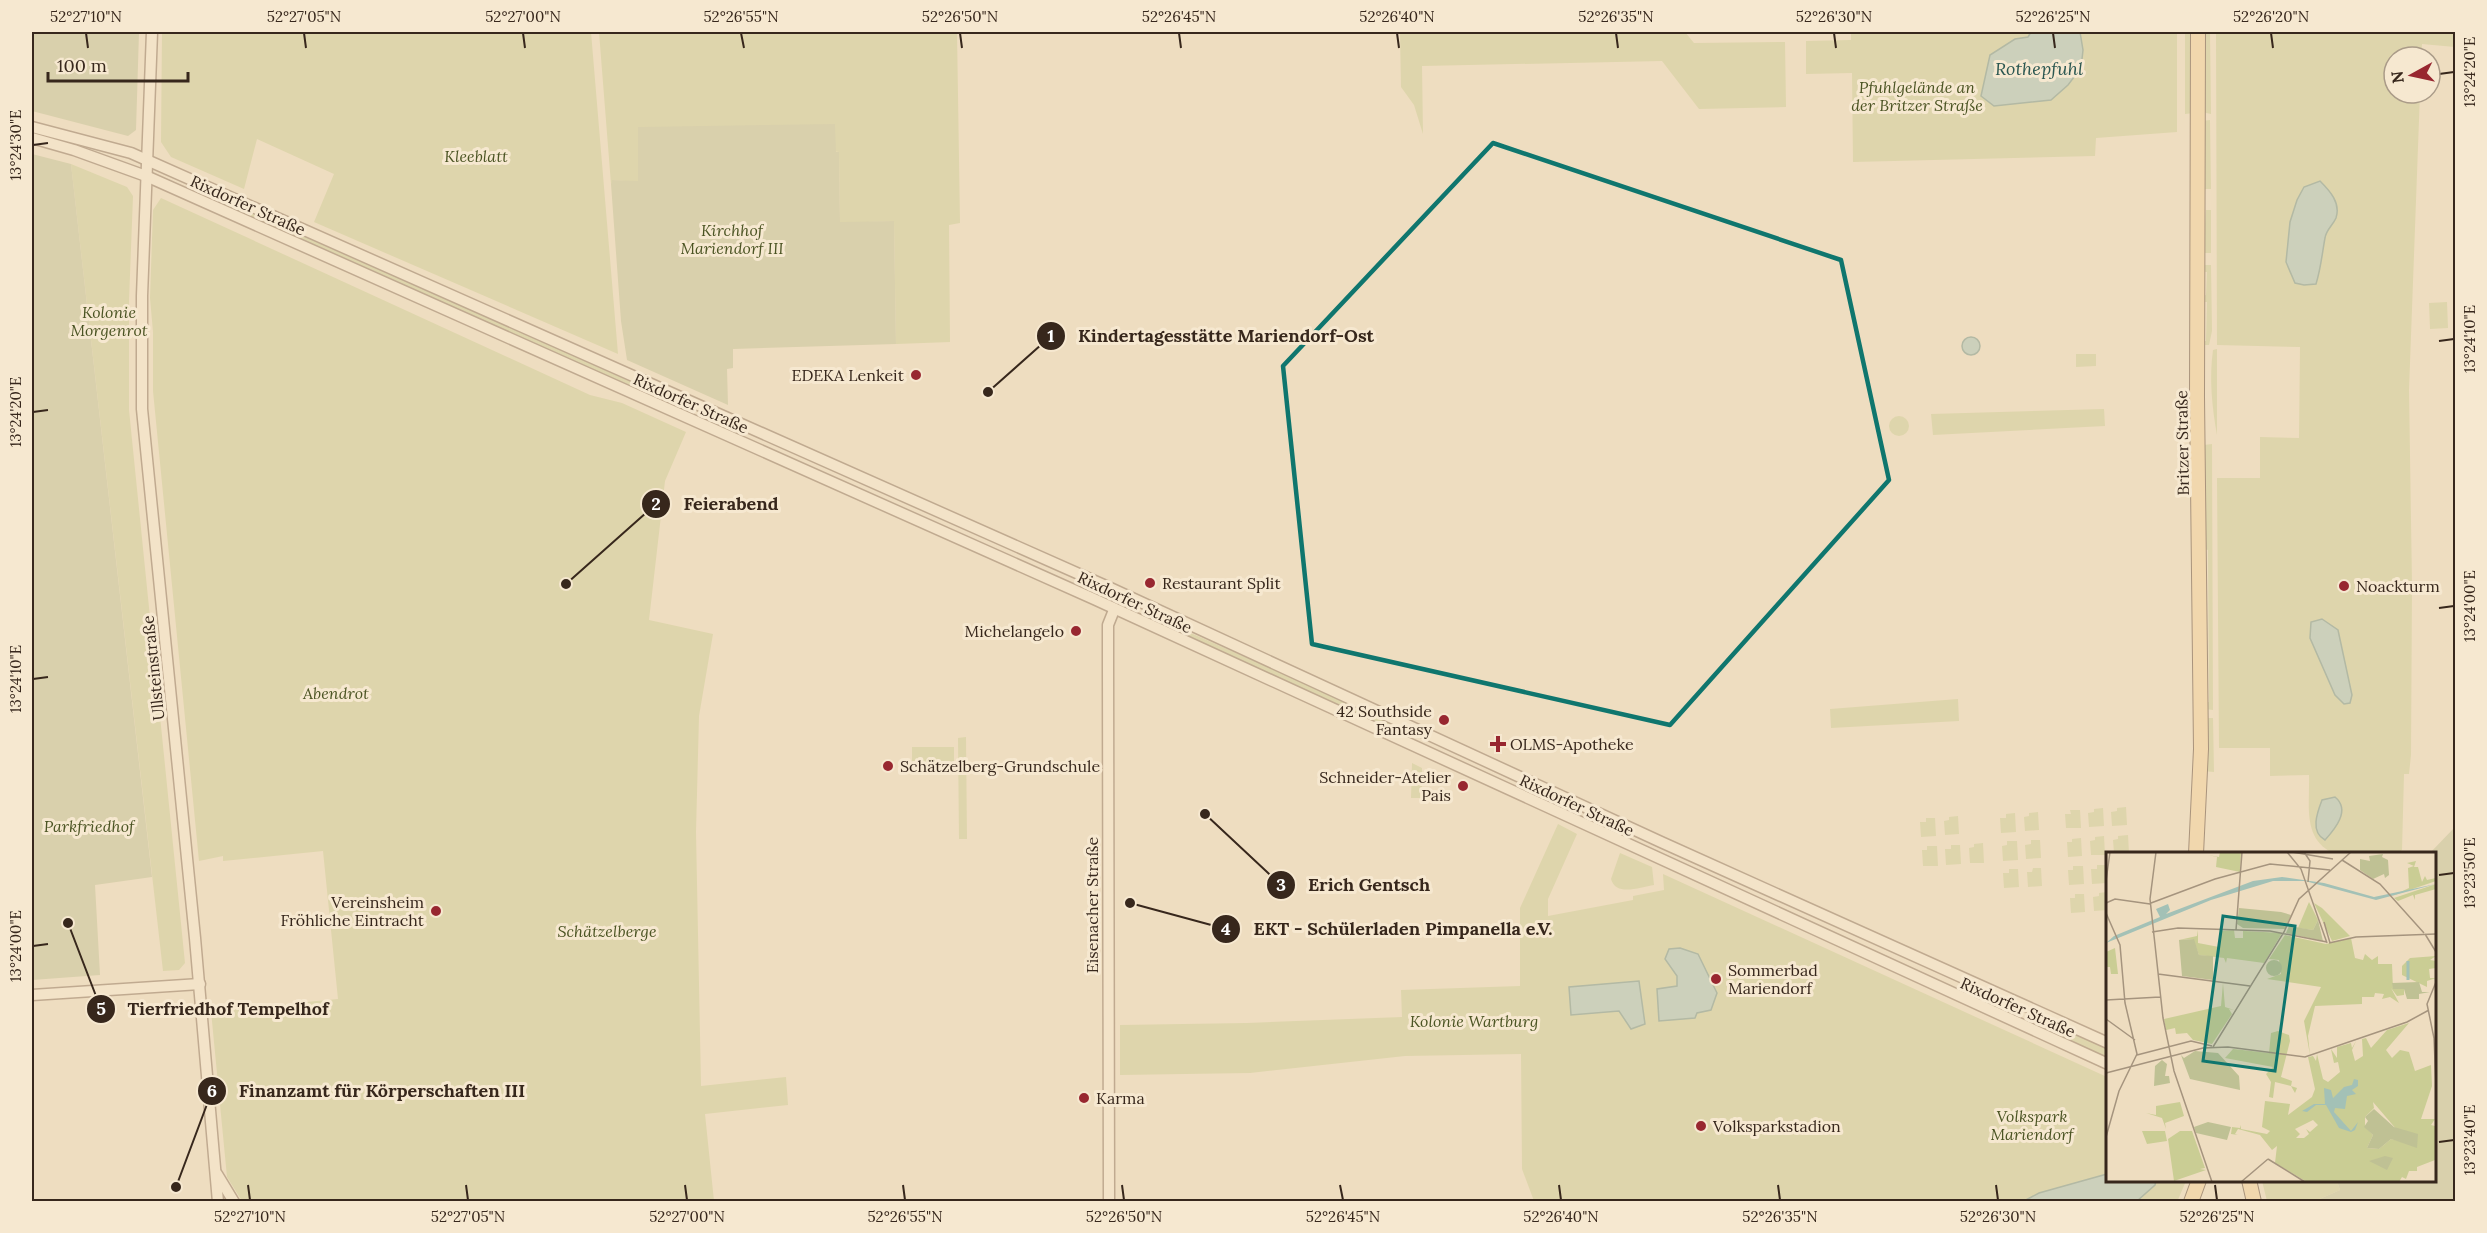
<svg xmlns="http://www.w3.org/2000/svg" width="2487" height="1233" font-family="Lora,serif">
	<rect width="100%" height="100%" fill="#eeddc0"/>
	<!-- green -->
	<g fill="#cacd94">
		<polygon points="162,32 591,32 618,354 314,222 334,174 257,139 244,189 171,157 161,142"/>
		<polygon points="599,32 957,32 960,223 949,225 950,342 896,344 894,221 840,223 839,152 638,127 638,182 613,180 611,184"/>
		<polygon points="1400,32 1685,32 1694,43 1785,42 1786,107 1699,109 1662,61 1422,66 1423,134 1414,105 1401,87"/>
		<polygon points="1851,32 2177,32 2177,132 2096,138 2095,156 1853,162 1852,73 1806,74 1806,41 1851,40"/>
		<polygon points="2185,32 2193,32 2194,113 2185,114"/>
		<polygon points="2202,32 2210,32 2211,114 2202,112"/>
		<path d="M2216 32H2455V47L2422 44 2421 57H2394V93H2420L2409 390 2412 585 2411 755 2409 774H2404L2402 850 2398 853H2333C2302 838 2310 805 2309 775L2270 776V748H2219L2217 478H2260V437L2299 438 2300 347 2217 345Z"/>
		<polygon points="2210,120 2211,189 2205,189 2202,167 2202,121"/>
		<polygon points="71,164 127,187 133,196 129,301 129,410 185,963 179,970 163,971"/>
		<polygon points="165,178 203,195 227,201 672,400 670,405 165,181"/>
		<polygon points="161,198 590,395 622,403 686,432 665,481 649,620 713,634 699,716 696,832 701,1086 786,1077 788,1105 705,1114 714,1201 242,1201 227,1177 211,1011 338,999 323,851 223,861 223,856 199,861 153,391 153,332 150,298 153,210"/>
		<polygon points="2206,210 2211,210 2211,253 2203,253"/>
		<polygon points="2203,265 2211,265 2212,331 2209,345 2203,345 2203,341 2206,341 2207,302 2203,302 2203,296 2206,295 2207,272 2203,272"/>
		<polygon points="2447,302 2448,328 2430,329 2429,303"/>
		<path d="M2217 349V435C2212 408 2209 378 2213 350Z"/>
		<polygon points="2076,354 2096,354 2096,366 2076,367"/>
		<polygon points="2104,409 2105,426 1933,435 1931,414"/>
		<circle cx="1899" cy="426" r="10"/>
		<polygon points="2212,444 2213,710 2205,709 2205,702 2209,702 2208,550 2205,549 2204,445"/>
		<polygon points="1157,618 1396,724 1395,735 1155,623"/>
		<polygon points="1958,699 1959,721 1831,728 1830,709"/>
		<polygon points="2204,718 2213,718 2214,772 2203,771"/>
		<polygon points="966,737 967,839 959,839 958,738"/>
		<polygon points="912,747 954,747 954,772 912,773"/>
		<polygon points="1412,763 1422,768 1422,798 1411,798"/>
		<polygon points="2126,807 2127,825 2112,826 2111,812 2117,811 2117,808"/>
		<polygon points="2103,808 2104,826 2089,827 2088,813 2094,812 2094,809"/>
		<polygon points="2070,810 2080,810 2081,828 2066,828 2065,814 2071,814"/>
		<polygon points="2038,812 2039,830 2025,831 2024,817 2029,816 2029,813"/>
		<polygon points="2015,813 2016,832 2001,833 2000,818 2006,818 2006,814"/>
		<polygon points="1958,816 1959,834 1945,835 1944,821 1949,820 1949,817"/>
		<polygon points="1926,818 1935,818 1936,836 1921,837 1920,822 1926,822"/>
		<polygon points="1558,824 1577,834 1548,899 1548,916 1633,900 1633,896 1664,890 1663,874 2107,1077 2108,1180 2186,1181 2177,1202 1534,1201 1522,1169 1521,1054 1405,1056 1250,1073 1120,1075 1120,1025 1247,1023 1402,1017 1401,990 1520,986 1520,908"/>
		<polygon points="2128,835 2129,853 2114,853 2113,840 2118,839 2118,836"/>
		<polygon points="2104,836 2105,855 2091,855 2090,841 2095,840 2095,837"/>
		<polygon points="2081,838 2082,856 2068,857 2067,842 2072,842 2072,839"/>
		<polygon points="2031,840 2040,840 2041,858 2026,859 2025,845 2031,844"/>
		<polygon points="2007,841 2017,841 2018,860 2003,861 2002,846 2007,845"/>
		<polygon points="1983,843 1984,863 1970,863 1969,848 1974,847 1974,844"/>
		<polygon points="1951,845 1960,845 1961,864 1946,865 1945,849 1951,849"/>
		<polygon points="1927,846 1937,846 1938,866 1923,866 1922,850 1927,850"/>
		<path d="M1620 853 1652 867 1654 885C1640 887 1616 897 1611 879Z"/>
		<polygon points="2097,865 2106,865 2107,883 2092,884 2091,869 2097,869"/>
		<polygon points="2073,866 2083,866 2084,884 2069,885 2068,870 2073,870"/>
		<polygon points="2033,868 2041,868 2042,886 2028,887 2027,872 2032,872"/>
		<polygon points="2009,869 2018,869 2019,887 2004,888 2003,873 2009,873"/>
		<polygon points="2107,892 2107,910 2094,911 2093,897 2099,896 2099,893"/>
		<polygon points="2075,894 2084,894 2085,912 2071,913 2070,898 2075,898"/>
		<polygon points="2063,1029 2107,1049 2107,1061 2058,1038"/>
		<polygon points="2262,1181 2337,1181 2340,1190 2315,1201 2267,1201"/>
	</g>
	<!-- cemetery -->
	<g fill="#bfc194">
		<polygon points="32,32 139,32 136,130 128,136 32,111"/>
		<polygon points="835,124 836,152 839,152 840,222 894,221 896,344 733,349 733,368 727,369 728,405 627,360 621,321 611,184 612,180 638,181 638,127"/>
		<polygon points="32,154 71,164 152,877 95,885 100,975 32,980"/>
		<polygon points="2455,827 2455,1201 2315,1201 2340,1190 2337,1181 2434,1180 2434,854 2430,853"/>
	</g>
	<!-- water -->
	<g fill="#a3c1b6" stroke="#6a8e83" stroke-width="1.5">
		<polygon points="2031,32 2080,32 2083,50 2081,68 2068,85 2051,100 1994,106 1981,96 1990,55 2015,39 2028,37"/>
		<path d="M2320 181C2330 191 2341 203 2336 218 2333 225 2326 230 2325 238 2322 254 2321 268 2316 284L2304 285 2295 283 2286 262 2290 222 2297 200 2304 187Z"/>
		<circle cx="1971" cy="346" r="9"/>
		<polygon points="2322,619 2338,630 2352,695 2350,703 2344,704 2335,695 2310,638 2311,622"/>
		<path d="M2335 797C2351 810 2335 829 2325 840 2310 832 2317 813 2322 800Z"/>
		<polygon points="1680,948 1698,954 1717,993 1711,1010 1697,1013 1695,1018 1659,1021 1657,989 1677,986 1677,976 1665,959 1669,949"/>
		<polygon points="1639,981 1645,1024 1631,1029 1619,1011 1571,1015 1569,987"/>
		<polygon points="2107,1174 2108,1180 2156,1181 2155,1185 2137,1201 2024,1201 2039,1193"/>
	</g>
	<g fill="none" stroke-linecap="round" stroke-linejoin="round">
		<!-- stream -->
		<polyline stroke="#6a8e83" stroke-width="3" points="2131,32 2156,32"/>
		<defs>
			<g id="minor">
				<polyline points="152,32 142,296 142,409 195,938 218,1202"/>
				<polyline points="32,127 131,153 1106,586 1661,842 2108,1043"/>
				<polyline points="32,138 74,150 146,176 1094,599 2108,1064"/>
				<polyline points="32,995 200,984"/>
				<polyline points="217,1174 234,1202"/>
				<polyline points="1109,1202 1108,666 1108,625 1114,610"/>
			</g>
			<g id="major">
				<polyline points="2196,854 2201,749 2197,397 2198,32"/>
				<polyline points="2249,1180 2254,1202"/>
				<polyline points="2191,1202 2199,1180"/>
			</g>
		</defs>
		<!-- minor casing -->
		<use href="#minor" stroke="#886e58" stroke-width="13"/>
		<!-- major casing -->
		<use href="#major" stroke="#553c2c" stroke-width="16"/>
		<!-- minor -->
		<use href="#minor" stroke="#f9ebd3" stroke-width="10"/>
		<!-- major -->
		<use href="#major" stroke="#f3d097" stroke-width="14"/>
	</g>
	<!-- marked area -->
	<path d="M0 0H2487V1233H0ZM1493 143 1841 260 1889 480 1670 725 1312 644 1283 366Z" fill="#eeddc0" fill-opacity=".55" fill-rule="evenodd"/>
	<path fill="none" stroke="#0f766e" stroke-width="4.5" stroke-linejoin="round" d="M1493 143 1841 260 1889 480 1670 725 1312 644 1283 366Z"/>
	<!-- ticks -->
	<path fill="none" stroke="#37271c" stroke-width="2" d="M86 33 88 48M304 33 306 48M523 33 525 48M741 33 744 48M960 33 962 48M1179 33 1181 48M1397 33 1399 48M1616 33 1618 48M1834 33 1836 48M2053 33 2055 48M2271 33 2273 48M2439 74 2454 72M33 145 48 143M2439 341 2454 339M33 412 48 410M2439 608 2454 606M33 679 48 677M2439 875 2454 873M33 946 48 944M2439 1142 2454 1140M248 1185 250 1200M466 1185 468 1200M685 1185 687 1200M903 1185 905 1200M1122 1185 1124 1200M1340 1185 1343 1200M1559 1185 1561 1200M1778 1185 1780 1200M1996 1185 1998 1200M2215 1185 2217 1200"/>
	<!-- markers -->
	<g fill="#982730" stroke="#f6e8d0" stroke-width="2">
		<circle cx="916" cy="375" r="6"/>
		<circle cx="1150" cy="583" r="6"/>
		<circle cx="2344" cy="586" r="6"/>
		<circle cx="1076" cy="631" r="6"/>
		<circle cx="1444" cy="720" r="6"/>
		<path d="M1495 735h6v6h6v6h-6v6h-6v-6h-6v-6h6z"/>
		<circle cx="888" cy="766" r="6"/>
		<circle cx="1463" cy="786" r="6"/>
		<circle cx="436" cy="911" r="6"/>
		<circle cx="1716" cy="979" r="6"/>
		<circle cx="1084" cy="1098" r="6"/>
		<circle cx="1701" cy="1126" r="6"/>
	</g>
	<g text-anchor="middle" dominant-baseline="central" stroke-width="6" stroke-linejoin="round" paint-order="stroke">
		<!-- park labels -->
		<g font-size="16" font-style="italic" fill="#4b5423" stroke="#f6e8d0">
			<text x="1917" y="87">Pfuhlgelände an<tspan x="1917" dy="18">der Britzer Straße</tspan></text>
			<text x="476" y="156">Kleeblatt</text>
			<text x="732" y="230">Kirchhof<tspan x="732" dy="18">Mariendorf III</tspan></text>
			<text x="109" y="312">Kolonie<tspan x="109" dy="18">Morgenrot</tspan></text>
			<text x="336" y="693">Abendrot</text>
			<text x="89" y="826">Parkfriedhof</text>
			<text x="607" y="931">Schätzelberge</text>
			<text x="1474" y="1021">Kolonie Wartburg</text>
			<text x="2032" y="1116">Volkspark<tspan x="2032" dy="18">Mariendorf</tspan></text>
		</g>
		<!-- street labels -->
		<g font-size="16" fill="#37271c" stroke="#f6e8d0">
			<text transform="translate(248 205) rotate(24)">Rixdorfer Straße</text>
			<text transform="translate(691 403) rotate(24)">Rixdorfer Straße</text>
			<text transform="translate(2182 443) rotate(-91)">Britzer Straße</text>
			<text transform="translate(1135 602) rotate(25)">Rixdorfer Straße</text>
			<text transform="translate(153 668) rotate(-96)">Ullsteinstraße</text>
			<text transform="translate(1577 805) rotate(25)">Rixdorfer Straße</text>
			<text transform="translate(1092 905) rotate(-90)">Eisenacher Straße</text>
			<text transform="translate(2018 1007) rotate(24)">Rixdorfer Straße</text>
		</g>
		<!-- poi labels -->
		<g font-size="16" fill="#37271c" stroke="#f6e8d0" text-anchor="start">
			<text x="904" y="375" text-anchor="end">EDEKA Lenkeit</text>
			<text x="1162" y="583">Restaurant Split</text>
			<text x="2356" y="586">Noackturm</text>
			<text x="1064" y="631" text-anchor="end">Michelangelo</text>
			<text x="1432" y="711" text-anchor="end">42 Southside<tspan x="1432" dy="18">Fantasy</tspan></text>
			<text x="1510" y="744">OLMS-Apotheke</text>
			<text x="900" y="766">Schätzelberg-Grundschule</text>
			<text x="1451" y="777" text-anchor="end">Schneider-Atelier<tspan x="1451" dy="18">Pais</tspan></text>
			<text x="424" y="902" text-anchor="end">Vereinsheim<tspan x="424" dy="18">Fröhliche Eintracht</tspan></text>
			<text x="1728" y="970">Sommerbad<tspan x="1728" dy="18">Mariendorf</tspan></text>
			<text x="1096" y="1098">Karma</text>
			<text x="1713" y="1126">Volksparkstadion</text>
		</g>
		<!-- water labels -->
		<g font-size="18" font-style="italic" fill="#2b5751" stroke="#f6e8d0">
			<text x="2039" y="68">Rothepfuhl</text>
		</g>
	</g>
	<!-- overview -->
	<g transform="translate(2106 852)">
		<rect width="330" height="330" fill="#eeddc0"/>
		<path d="M114 0H135L134 20 110 15 111 5 102 3 113 5ZM310 9 308 15H312L316 30 319 24 321 28 330 26V29L286 44 303 36 302 16 308 14 301 11ZM330 32V37L309 43V48L307 43 292 49 288 46ZM203 50 212 68 207 78 192 76ZM208 51 216 56 244 84 226 89ZM92 78V91L113 95 114 79 128 78 129 86H137V79L176 81 158 111 121 106 120 111 118 106 93 103 87 87 73 88 91 84ZM179 83 220 92 245 86 249 106 257 108 259 102 266 108 272 104V112H286L287 137H298V143L291 144 285 136 293 151 284 145 276 147 278 142 269 141 268 145H256V152L209 154 202 184 204 203 198 169 215 135 161 127 175 122 173 108 163 107ZM9 96 12 122H5L4 115H0V100ZM330 104 324 108 330 109V116L323 117 324 126H330L321 129V135L296 123V114L304 106ZM117 131 119 155 128 158 123 157 126 162 106 192 87 188 81 181 70 182 69 176 60 178 58 167 115 154ZM303 171 280 198 286 206 294 198 303 200 309 219 325 213 326 234 315 267H329L325 273 329 274V308L311 315V319H303L300 327 296 325 293 330H201L169 311 171 294 166 298 154 283 132 277 129 282 132 283 125 282 126 275 134 276 135 273V277L161 282 164 279 156 275 159 249 184 252 182 263 206 245 209 237 202 205 207 204 210 209 211 202 217 227 222 230 234 220 232 210 228 211 225 197 231 206V195L245 191 246 196 250 189 246 198 249 209 257 204 256 187 260 186 265 196 281 178ZM267 250 291 278 304 282 297 290 285 287 273 297 261 296 267 283 259 275V265L268 256ZM207 268 212 273 204 280 200 277 203 282 198 286H190L194 282 189 277ZM172 179 183 183 184 189 175 225 186 229 185 234 191 236 189 241 185 234 169 230 167 246 163 245 165 230 160 222 167 215 119 206 127 197 163 201 165 181ZM74 250 78 264 59 271 60 277 56 266 40 261 50 263V254ZM36 279H59L61 289 41 292ZM74 279H86L99 316 94 317 100 318 68 329 62 287Z" fill="#cacd94" fill-rule="evenodd"/>
		<path d="M277 2 276 5 282 8 283 23 279 26 278 22 267 27 254 18V7L264 9 263 4ZM133 56 175 60 185 63 179 77 137 76 131 72ZM212 68 217 89 180 81 183 74 207 78ZM88 87 93 103 107 104V128L76 124 73 88ZM160 116a8 8 0 1 1 16 0a8 8 0 1 1-16 0ZM313 130 316 140H324L313 142V147H301L298 137H287L286 131ZM89 199 112 201 133 224 134 238 84 227 75 203 78 206ZM56 208 61 212 59 224H63L64 231 48 234 49 214ZM268 257 288 275 312 282 311 296 285 287 273 297 261 296 267 283 258 275 262 269 259 265ZM102 270 125 275 121 288 90 281 88 275ZM279 304 287 306 281 318 263 309Z" fill="#bfc194"/>
		<path d="M176 25 218 31 268 45 330 32 270 48 199 29H167L105 48 0 91 8 84 54 65 50 57 62 52 64 58 60 62 147 29ZM248 227 252 228V234L246 238 250 242 241 244 239 257 229 256 228 260 245 279 252 270 249 278 245 280 233 276 220 253H210L201 260 196 259 208 252H219L218 236 225 238 227 246 238 235 246 233Z" fill="#a3c1b6"/>
		<path fill="none" stroke="#a3c1b6" stroke-width="3" d="M302 128V109"/>
		<path fill="none" stroke="#a5947e" stroke-width="1.5" d="M50 0 44 47 57 166 68 219 106 330M181 0 195 17 221 91M186 0 227 7M198 0 204 9 202 30M236 8 274 32 318 81M0 29 4 0M0 51 9 47 44 52M45 51 109 27 164 12 224 18M0 61 14 93 19 151 31 202 13 239 0 285M218 70 224 91M130 78 136 0M46 80 72 76 164 79 221 90M319 82 330 100M223 91 250 85 330 82M52 122 144 134M330 130 321 152 328 186 330 233M0 148 54 145M0 167 29 188M107 195 178 80 193 47 245 0M31 203 85 189 106 194M0 221 97 196 122 195 199 205 301 170 323 158M330 274V313M162 307 199 330M135 330 162 307"/>
		<path fill="#0f766e" fill-opacity="0.15" stroke="#0f766e" stroke-width="3" d="M117 64 189 74 169 219 97 209Z"/>
		<rect width="330" height="330" fill="none" stroke="#37271c" stroke-width="3"/>
	</g>
	<!-- callouts -->
	<path fill="none" stroke="#37271c" stroke-width="2" d="M988 392L1051 336M566 584L656 504M1205 814L1281 885M1130 903L1226 929M68 923L101 1009M176 1187L212 1091"/>
	<g fill="#37271c" stroke="#f6e8d0" stroke-width="2">
		<circle cx="988" cy="392" r="6"/>
		<circle cx="566" cy="584" r="6"/>
		<circle cx="1205" cy="814" r="6"/>
		<circle cx="1130" cy="903" r="6"/>
		<circle cx="68" cy="923" r="6"/>
		<circle cx="176" cy="1187" r="6"/>
		<circle cx="1051" cy="336" r="15"/>
		<circle cx="656" cy="504" r="15"/>
		<circle cx="1281" cy="885" r="15"/>
		<circle cx="1226" cy="929" r="15"/>
		<circle cx="101" cy="1009" r="15"/>
		<circle cx="212" cy="1091" r="15"/>
	</g>
	<g font-size="18" text-anchor="middle" font-weight="bold" fill="#fff">
		<text x="1051" y="342">1</text>
		<text x="656" y="510">2</text>
		<text x="1281" y="891">3</text>
		<text x="1226" y="935">4</text>
		<text x="101" y="1015">5</text>
		<text x="212" y="1097">6</text>
	</g>
	<g font-size="18" text-anchor="middle" font-weight="bold" fill="#37271c" stroke="#f6e8d0" stroke-width="6" stroke-linejoin="round" paint-order="stroke">
		<text x="1226" y="342">Kindertagesstätte Mariendorf-Ost</text>
		<text x="731" y="510">Feierabend</text>
		<text x="1369" y="891">Erich Gentsch</text>
		<text x="1403" y="935">EKT - Schülerladen Pimpanella e.V.</text>
		<text x="228" y="1015">Tierfriedhof Tempelhof</text>
		<text x="382" y="1097">Finanzamt für Körperschaften III</text>
	</g>
	<!-- border -->
	<rect width="2487" height="1233" fill="none" stroke="#f6e8d0" stroke-width="66"/>
	<!-- north arrow -->
	<g transform="translate(2412 75) rotate(262)"><circle r="28" fill="#f6e8d0" stroke="#aa9b88" stroke-width="1.5"/>
	<path d="M0-4.5L10 22L0 15L-10 22Z" fill="#982730"/>
	<text y="-9" font-size="16" font-weight="bold" text-anchor="middle" fill="#37271c">N</text>
	</g>
	<!-- scale -->
	<path d="M48 72v9h140v-9" fill="none" stroke="#37271c" stroke-width="3"/>
	<text x="57" y="72" font-size="18" fill="#37271c" stroke="#f6e8d0" stroke-width="4.5" paint-order="stroke">100 m</text>
	<rect x="33" y="33" width="2421" height="1167" fill="none" stroke="#37271c" stroke-width="2"/>
	<g font-size="15" text-anchor="middle" fill="#37271c">
		<text x="86" y="22">52°27'10"N</text>
		<text x="304" y="22">52°27'05"N</text>
		<text x="523" y="22">52°27'00"N</text>
		<text x="741" y="22">52°26'55"N</text>
		<text x="960" y="22">52°26'50"N</text>
		<text x="1179" y="22">52°26'45"N</text>
		<text x="1397" y="22">52°26'40"N</text>
		<text x="1616" y="22">52°26'35"N</text>
		<text x="1834" y="22">52°26'30"N</text>
		<text x="2053" y="22">52°26'25"N</text>
		<text x="2271" y="22">52°26'20"N</text>
		<text transform="translate(2470 72) rotate(-90)" y="5">13°24'20"E</text>
		<text transform="translate(16 145) rotate(-90)" y="5">13°24'30"E</text>
		<text transform="translate(2470 339) rotate(-90)" y="5">13°24'10"E</text>
		<text transform="translate(16 412) rotate(-90)" y="5">13°24'20"E</text>
		<text transform="translate(2470 606) rotate(-90)" y="5">13°24'00"E</text>
		<text transform="translate(16 679) rotate(-90)" y="5">13°24'10"E</text>
		<text transform="translate(2470 873) rotate(-90)" y="5">13°23'50"E</text>
		<text transform="translate(16 946) rotate(-90)" y="5">13°24'00"E</text>
		<text transform="translate(2470 1140) rotate(-90)" y="5">13°23'40"E</text>
		<text x="250" y="1222">52°27'10"N</text>
		<text x="468" y="1222">52°27'05"N</text>
		<text x="687" y="1222">52°27'00"N</text>
		<text x="905" y="1222">52°26'55"N</text>
		<text x="1124" y="1222">52°26'50"N</text>
		<text x="1343" y="1222">52°26'45"N</text>
		<text x="1561" y="1222">52°26'40"N</text>
		<text x="1780" y="1222">52°26'35"N</text>
		<text x="1998" y="1222">52°26'30"N</text>
		<text x="2217" y="1222">52°26'25"N</text>
	</g>
</svg>
